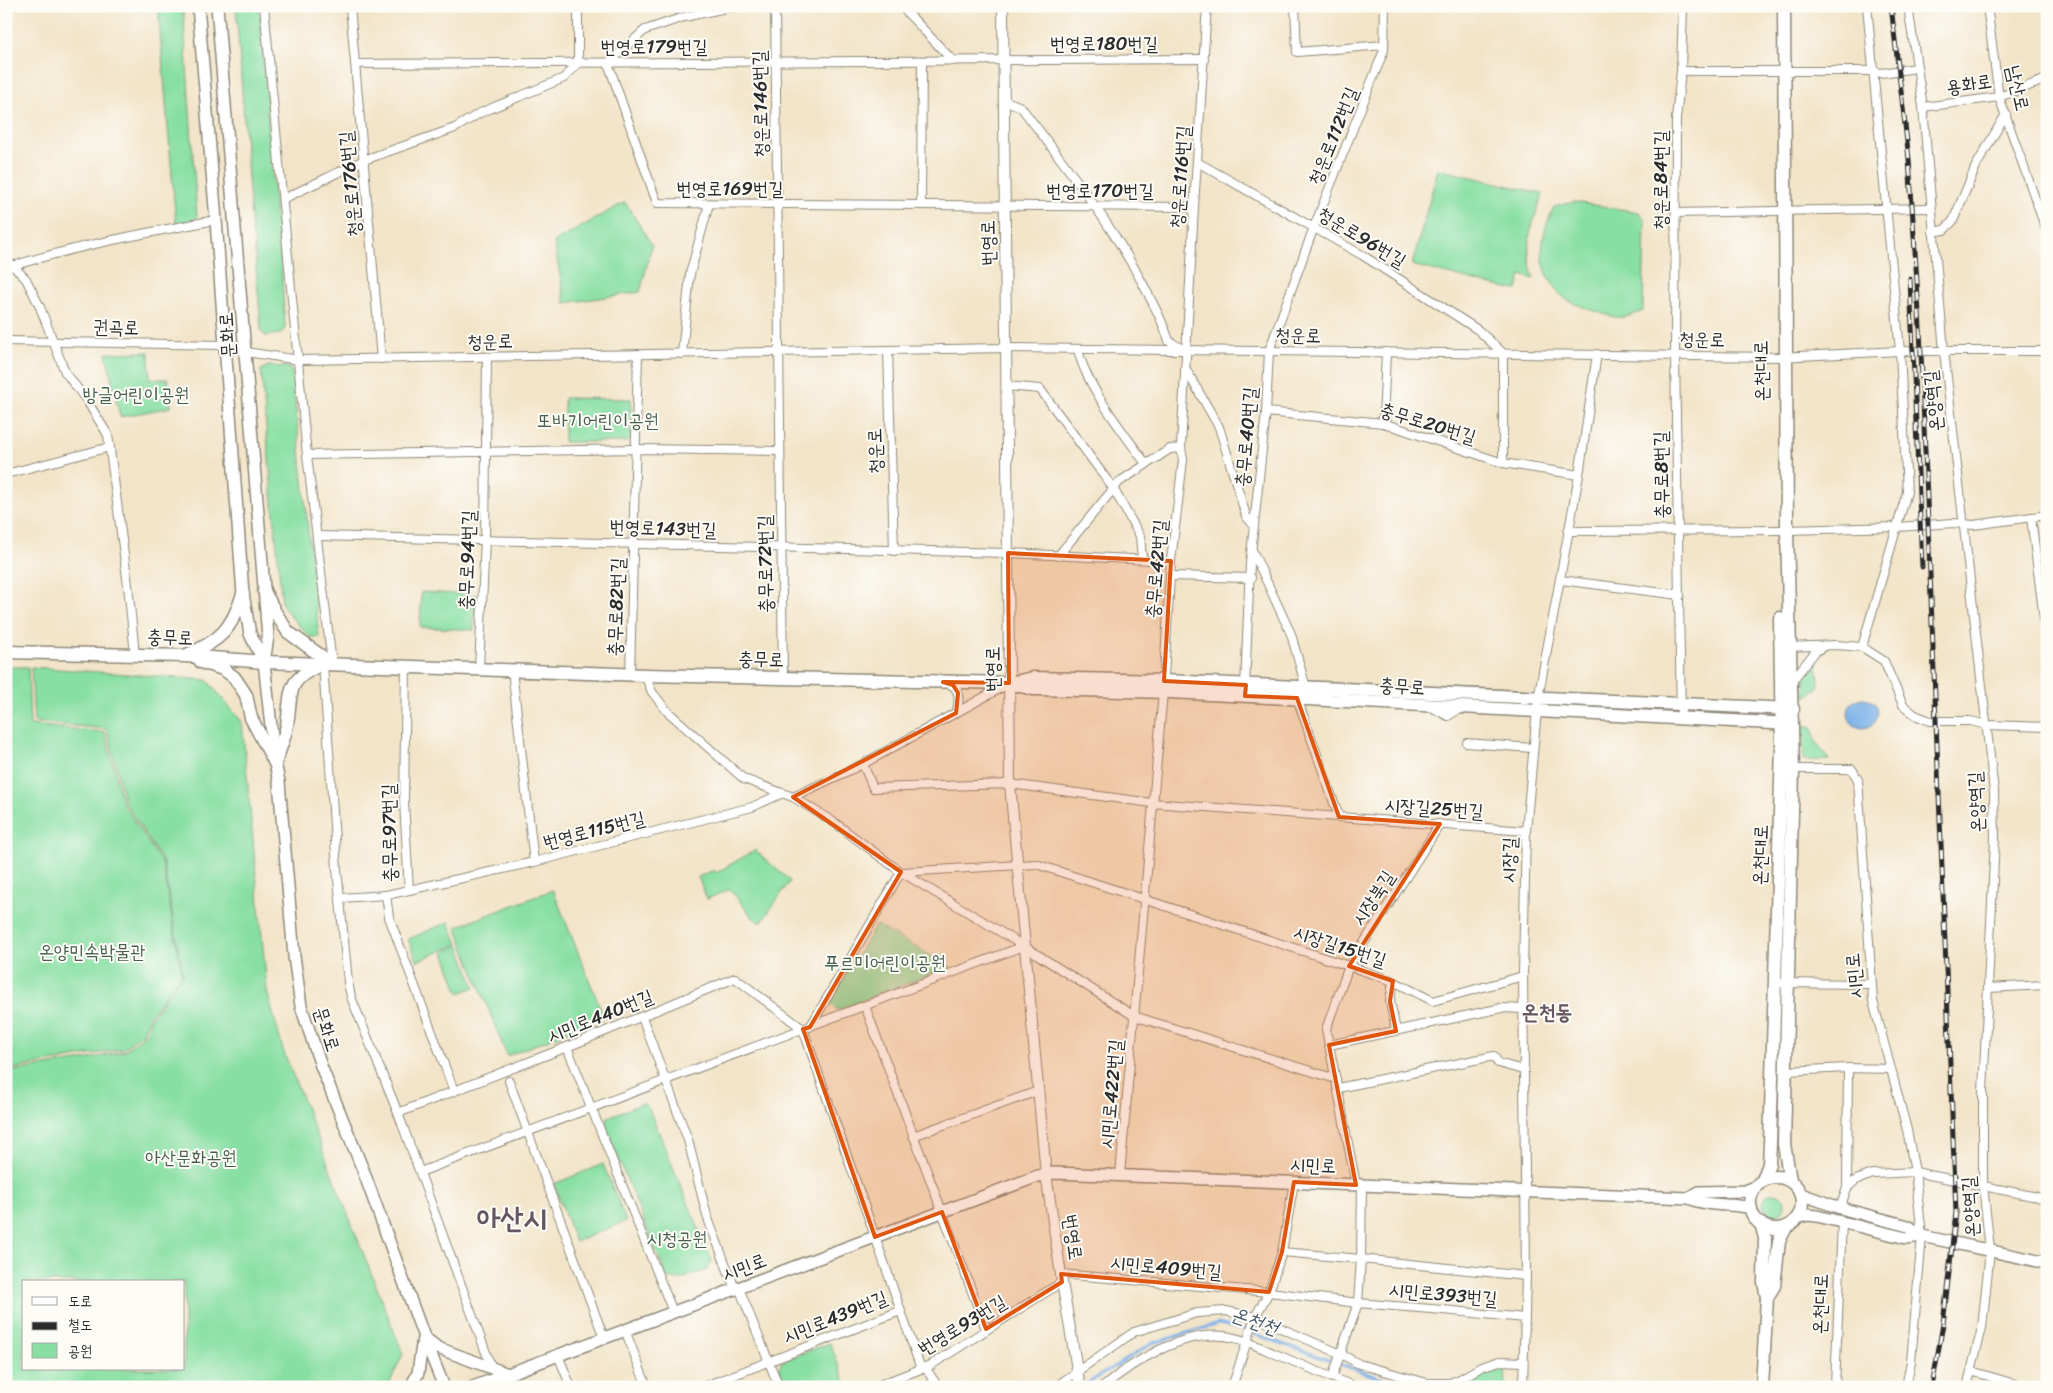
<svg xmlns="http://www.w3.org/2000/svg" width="2053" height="1393" font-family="Sriracha,'Poor Story',sans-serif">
	<rect width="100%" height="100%" fill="#fdfcf7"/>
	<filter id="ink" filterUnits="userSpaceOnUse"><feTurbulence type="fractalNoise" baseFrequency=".02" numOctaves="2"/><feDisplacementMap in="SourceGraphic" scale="10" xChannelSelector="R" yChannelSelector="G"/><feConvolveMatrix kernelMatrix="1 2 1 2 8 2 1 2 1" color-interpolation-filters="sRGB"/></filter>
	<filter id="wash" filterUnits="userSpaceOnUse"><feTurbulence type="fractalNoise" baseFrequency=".0096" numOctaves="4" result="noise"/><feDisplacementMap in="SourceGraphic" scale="20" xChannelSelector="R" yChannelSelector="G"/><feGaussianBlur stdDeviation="1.12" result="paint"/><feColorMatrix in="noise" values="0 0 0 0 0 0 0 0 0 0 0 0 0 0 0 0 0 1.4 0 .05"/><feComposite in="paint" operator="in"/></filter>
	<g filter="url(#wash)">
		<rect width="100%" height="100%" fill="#f2e4c8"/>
		<!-- green -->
		<g fill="#88dfa3" stroke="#5a8567" fill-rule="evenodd">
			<polygon points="158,6 183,6 197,217 193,221 176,224"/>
			<polygon points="236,6 259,6 276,221 279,227 285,328 280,334 265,336 261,330 254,239 252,234"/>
			<path d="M1438 169 1543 194C1531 225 1523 246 1534 279L1521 275 1517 290 1491 285 1412 265Z"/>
			<polygon points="625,202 652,245 640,292 565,303 554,242"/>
			<path d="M1574 202 1639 212 1645 221 1643 311C1619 321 1616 318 1592 310 1581 306 1569 303 1561 295 1557 292 1555 287 1552 283 1536 258 1542 232 1554 207Z"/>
			<polygon points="149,352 150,379 168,379 171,407 120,417 106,353"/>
			<polygon points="268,366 288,367 292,372 319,637 310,637 291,617 282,604 261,370"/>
			<polygon points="564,398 631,399 631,439 627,442 564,442"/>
			<polygon points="421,592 476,595 474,630 420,627"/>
			<polygon points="1817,664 1819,683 1817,689 1805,697 1806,675"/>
			<polygon points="6,667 28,667 30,725 105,732 123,804 162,863 182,974 149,1017 143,1033 123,1049 6,1070"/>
			<path d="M31 667 207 680 242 722 267 991 283 1050 403 1354 388 1387H6V1072L90 1059 124 1051 146 1034 150 1019 183 974 163 862 125 803 107 729 34 722ZM24 1282H184V1369H24Z"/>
			<polygon points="1804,725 1812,727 1816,742 1830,760 1803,760"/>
			<polygon points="755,850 790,881 761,923 752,917 730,889 707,899 698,877 714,870 716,873"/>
			<polygon points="553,890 604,1017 507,1056 456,927"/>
			<polygon points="449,922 458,944 417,961 408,939"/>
			<polygon points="876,925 951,967 837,1010 829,1002"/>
			<polygon points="459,945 475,987 459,993 444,952"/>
			<polygon points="643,1103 649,1109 712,1261 707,1270 678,1280 667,1278 605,1126 608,1117"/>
			<polygon points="603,1164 626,1221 575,1242 554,1184"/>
			<circle cx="1774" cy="1204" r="11"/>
			<polygon points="830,1343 847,1387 786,1387 779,1368 782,1361"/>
			<polygon points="1505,1366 1506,1387 1462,1387 1484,1372"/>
		</g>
		<!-- water -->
		<circle fill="#77aee6" stroke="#516c88" cx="1863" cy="713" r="15"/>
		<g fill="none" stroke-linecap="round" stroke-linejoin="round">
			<!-- stream -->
			<polyline stroke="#77aee6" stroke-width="3" points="1083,1386 1153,1343 1218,1324 1240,1329 1397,1384"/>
		</g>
	</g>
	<g filter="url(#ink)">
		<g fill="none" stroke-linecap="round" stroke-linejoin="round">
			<defs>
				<g id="minor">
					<polyline points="264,6 307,455 332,664"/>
					<polyline points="350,6 381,359"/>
					<polyline points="578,6 578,63"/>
					<polyline points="735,6 684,17 645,30 608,63 657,203 1194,207"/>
					<polyline points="775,6 783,678"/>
					<polyline points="901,6 953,61"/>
					<polyline points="1295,6 1297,52 1384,45"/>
					<polyline points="1908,6 1923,107 1944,351 1994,792 1995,838 1983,1092 1983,1185 1990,1250 1982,1328 1967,1387"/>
					<polyline points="1987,6 1999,97 2047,232"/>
					<polyline points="355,64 1204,59"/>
					<polyline points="1681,71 1872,71 1881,73 1917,68"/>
					<path d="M1004 100 1021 107C1065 165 1110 221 1144 286 1153 304 1163 321 1169 341L1181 348"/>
					<polyline points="1923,107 1999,97 2047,79"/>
					<polyline points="1197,162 1362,255 1478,330 1503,353 1503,463"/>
					<polyline points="283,199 364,160 455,128 480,113 564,78 578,63"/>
					<polyline points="921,205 922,61"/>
					<polyline points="1676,213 1930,208"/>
					<polyline points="1933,232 1944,230 1953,221 1976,166 2006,114"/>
					<polyline points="6,259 26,279 40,307 65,372 87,401 108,435 128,585 135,655"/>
					<path d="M6 268C75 246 145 233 216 220"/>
					<polyline points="6,341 224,345"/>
					<path d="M1078 349C1085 385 1124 433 1146 464"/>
					<polyline points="888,350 894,551"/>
					<polyline points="246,352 299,360 1006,348 1779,357 1900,351 2047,351"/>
					<polyline points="682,354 690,274 709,204"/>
					<polyline points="1185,368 1219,427 1246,516 1254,526"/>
					<polyline points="1006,386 1040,389 1113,488 1140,536 1142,559"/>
					<polyline points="1266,412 1383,423 1503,463 1579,475"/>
					<polyline points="1383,423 1386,352"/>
					<polyline points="307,455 636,449 780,451"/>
					<polyline points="6,474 110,447"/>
					<polyline points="2031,517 2047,642"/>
					<polyline points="1568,531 1787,530 1898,527 1953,523 1973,525 2047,515"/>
					<polyline points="318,536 1008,553 1171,561"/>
					<polyline points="1253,552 1291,634 1306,688"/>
					<polyline points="1058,556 1119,482 1170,449 1181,448"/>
					<polyline points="1171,576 1251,578"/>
					<polyline points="1560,580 1680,595"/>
					<polyline points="1789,647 1836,645 1862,647 1884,661 1903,705 1915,715 1930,721 1970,721 1987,725 2047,727"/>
					<polyline points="1862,647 1907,492 1900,351 1867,6"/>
					<polyline points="323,664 337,869 348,982 351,997 398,1113 492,1369"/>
					<polyline points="406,667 404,801 409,890 386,895 389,917 454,1091"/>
					<polyline points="479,669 485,540 487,357"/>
					<polyline points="512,670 534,862"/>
					<polyline points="630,675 638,354"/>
					<polyline points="645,675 652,692 667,711 744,779 793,797 835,823 901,872 1024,946 1134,1016 1336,1079"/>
					<polyline points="1792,681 1815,652 1824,646"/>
					<path d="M947 683C961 687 960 701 956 713"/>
					<polyline points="1245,689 1250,563 1266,412 1269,351 1314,227 1384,50 1385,6"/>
					<polyline points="1433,708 1448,716 1461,708"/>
					<polyline points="1681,719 1675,355 1676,119 1681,71 1683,6"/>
					<polyline points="1467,743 1533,748"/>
					<polyline points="863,764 873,788 1010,784 1152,803 1339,817 1297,698"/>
					<polyline points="1793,769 1852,769 1858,780 1873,1001 1907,1130 1915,1172 1922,1236 1911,1361 1906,1387"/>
					<polyline points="793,797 863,764 1008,684"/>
					<polyline points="1339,817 1526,831"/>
					<polyline points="902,872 1036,864 1349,966 1393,981 1433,1001 1523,976"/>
					<polyline points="409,890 534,862 752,807 783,793"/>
					<polyline points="341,898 386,895"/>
					<polyline points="1393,981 1390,1001 1396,1031"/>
					<polyline points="1775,983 1871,984"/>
					<polyline points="1988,988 2047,985"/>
					<polyline points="865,1006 986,1329"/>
					<polyline points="642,1017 688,1140 707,1216 735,1289"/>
					<polyline points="810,1027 901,872"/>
					<polyline points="1329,1045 1502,1008 1524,1009"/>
					<polyline points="567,1047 673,1312"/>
					<polyline points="1786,1071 1848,1068 1891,1069"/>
					<polyline points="509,1081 604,1338"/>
					<polyline points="1338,1088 1494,1056 1498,1063 1523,1070"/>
					<polyline points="398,1113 567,1047 735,978 803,1029 921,1369"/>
					<polyline points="913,1136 1038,1091"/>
					<polyline points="420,1172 1024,946"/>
					<polyline points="1120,1175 1163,692 1171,561 1183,460 1181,448 1194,207 1207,6"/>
					<polyline points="1356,1185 1326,1029 1349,966 1440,824"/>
					<polyline points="1847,1188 1856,1180 1873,1174 1915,1172 2047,1199"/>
					<polyline points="1840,1208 1847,1188 1848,1068"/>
					<polyline points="1282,1252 1361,1259 1526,1276"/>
					<polyline points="1061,1274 1269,1292 1358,1303 1443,1310 1525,1318"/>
					<polyline points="739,1288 779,1387"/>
					<polyline points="625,1330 647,1387"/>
					<polyline points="558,1355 571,1387"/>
					<polyline points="925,1367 938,1387"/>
					<polyline points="1971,1371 2025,1387"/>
					<polyline points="1332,1378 1358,1303 1361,1259 1362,1185"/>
					<polyline points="703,1387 900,1311"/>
					<polyline points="874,1387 931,1365 1062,1282"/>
					<polyline points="1055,1387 1134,1332 1197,1313 1226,1311 1255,1317 1341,1354 1359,1364 1427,1383 1450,1383 1460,1379 1481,1367 1500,1361 1523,1362"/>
					<path d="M1103 1387C1134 1361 1182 1331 1224 1336 1243 1338 1261 1348 1278 1355 1304 1366 1330 1377 1356 1387"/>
					<polyline points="1232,1387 1255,1317 1269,1292 1282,1252 1294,1182"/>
					<polyline points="1523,1387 1526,1276 1523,972 1526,831 1538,699 1579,475 1597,354"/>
					<polyline points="1835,1387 1842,1222"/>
				</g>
				<polyline id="tertiary" points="1003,6 1010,784 1046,1174 1062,1282 1080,1387"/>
				<g id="secondary">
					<polyline points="198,6 216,220 243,594 250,634 264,662"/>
					<polyline points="217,6 268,637 264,662 275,763 279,782 294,956 301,1006 321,1066 363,1170 424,1337 444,1387"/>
					<polyline points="1801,1194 1840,1208 1908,1226 1922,1236"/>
					<polyline points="1689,1198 1699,1192 1745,1191 1755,1187"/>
					<polyline points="1799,1217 1808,1215 1817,1216 1906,1238 1922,1236 2047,1263"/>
					<polyline points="425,1338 438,1348 508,1374 501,1387"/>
					<polyline points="411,1387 418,1373 423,1338"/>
					<path d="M473 1387 1038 1176 1054 1173 1689 1198C1708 1207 1730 1203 1751 1208"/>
				</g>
				<g id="primary">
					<polyline points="1784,6 1787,530 1793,769 1784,1144 1790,1180"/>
					<polyline points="264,591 275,612 288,632 332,664"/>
					<polyline points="6,652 185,656 264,662 645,675 1009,683 1033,678 1164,681 1793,709"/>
					<path d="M187 655C220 641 232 629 243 594"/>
					<polyline points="201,662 223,669 234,677 246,695 251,718 275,763"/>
					<polyline points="1012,684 1033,689 1170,692 1790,724"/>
					<path d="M275 763C279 751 285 738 287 725 292 692 285 681 320 665"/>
					<circle cx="1776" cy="1203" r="26"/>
					<polyline points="1763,1180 1769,1164 1770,1144 1782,747 1780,618"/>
					<polyline points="1761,1224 1765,1238 1764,1282 1767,1297 1762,1387"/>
					<polyline points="1767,1297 1774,1286 1779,1241 1786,1227"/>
				</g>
			</defs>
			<!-- minor casing -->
			<use href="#minor" stroke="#8e887a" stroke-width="10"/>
			<!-- tertiary casing -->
			<use href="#tertiary" stroke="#8e887a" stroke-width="12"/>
			<!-- secondary casing -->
			<use href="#secondary" stroke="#8e887a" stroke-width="14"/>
			<!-- primary casing -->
			<use href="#primary" stroke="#8e887a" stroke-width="15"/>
			<!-- minor -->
			<use href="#minor" stroke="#fff" stroke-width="8"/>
			<!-- tertiary -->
			<use href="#tertiary" stroke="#fff" stroke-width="10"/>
			<!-- secondary -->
			<use href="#secondary" stroke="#fff" stroke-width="11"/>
			<!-- primary -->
			<use href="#primary" stroke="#fff" stroke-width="12"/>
			<defs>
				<g id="rail">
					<polyline points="1891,6 1909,159 1920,328 1956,1212 1943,1324 1932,1387"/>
					<polyline points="1910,279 1922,567"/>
				</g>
			</defs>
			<!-- rail casing -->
			<use href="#rail" stroke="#2b2b2b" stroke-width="5"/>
			<!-- rail -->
			<use href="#rail" stroke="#fdfcf7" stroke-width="3" stroke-dasharray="9" stroke-linecap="butt"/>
		</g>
	</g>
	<!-- marked area -->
	<path fill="#df570e" fill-opacity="0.2" stroke="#df570e" stroke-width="4" stroke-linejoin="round" d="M1008 553 1171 561 1164 681 1246 685 1245 696 1297 698 1339 817 1440 824 1349 966 1393 981 1390 1001 1396 1031 1329 1045 1356 1185 1294 1182 1282 1252 1269 1292 1061 1274 1062 1282 986 1329 942 1212 875 1237 803 1029 810 1027 901 872 793 797 956 713 958 693 953 685 943 682 1009 683Z"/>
	<g text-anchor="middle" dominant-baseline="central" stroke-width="4" stroke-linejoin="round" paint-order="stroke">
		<!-- street labels -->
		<g font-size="19" fill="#2b2b2b" stroke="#fdfcf7">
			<text x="1104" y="43">번영로180번길</text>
			<text x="654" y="46">번영로179번길</text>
			<text transform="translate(1969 84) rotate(-9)">용화로</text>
			<text transform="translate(2018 88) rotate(77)">남산로</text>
			<text transform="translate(760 104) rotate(-91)">청운로146번길</text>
			<text transform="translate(1333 136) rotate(-68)">청운로112번길</text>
			<text transform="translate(1180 177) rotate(-86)">청운로116번길</text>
			<text transform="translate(1660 180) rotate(-90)">청운로84번길</text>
			<text transform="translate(350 184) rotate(-95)">청운로176번길</text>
			<text x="730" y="188">번영로169번길</text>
			<text x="1100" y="190">번영로170번길</text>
			<text transform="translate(1362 237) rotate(31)">청운로96번길</text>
			<text transform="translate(988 243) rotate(-91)">번영로</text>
			<text transform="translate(116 327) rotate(1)">권곡로</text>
			<text transform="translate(227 335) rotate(-94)">문화로</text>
			<text transform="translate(1298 335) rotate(1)">청운로</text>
			<text transform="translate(1702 339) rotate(1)">청운로</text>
			<text transform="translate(490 341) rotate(-1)">청운로</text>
			<text transform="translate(1761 371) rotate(-91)">온천대로</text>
			<text transform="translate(1933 401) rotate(-96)">온양역길</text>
			<text transform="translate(1428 423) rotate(17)">충무로20번길</text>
			<text transform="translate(1246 437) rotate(-85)">충무로40번길</text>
			<text transform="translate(875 451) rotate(-92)">청운로</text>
			<text transform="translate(1661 475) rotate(-91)">충무로8번길</text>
			<text transform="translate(663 528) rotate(2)">번영로143번길</text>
			<text transform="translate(467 560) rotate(-88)">충무로94번길</text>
			<text transform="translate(765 564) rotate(-91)">충무로72번길</text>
			<text transform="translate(1156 569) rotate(-85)">충무로42번길</text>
			<text transform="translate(616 607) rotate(-88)">충무로82번길</text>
			<text transform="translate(170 637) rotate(2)">충무로</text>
			<text transform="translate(761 659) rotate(1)">충무로</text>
			<text transform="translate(992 669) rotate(-90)">번영로</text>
			<text transform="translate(1402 686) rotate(4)">충무로</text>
			<text transform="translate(1976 802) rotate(-93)">온양역길</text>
			<text transform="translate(1434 808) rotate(4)">시장길25번길</text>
			<text transform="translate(594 830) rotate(-14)">번영로115번길</text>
			<text transform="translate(389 833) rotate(-91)">충무로97번길</text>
			<text transform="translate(1760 855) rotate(-88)">온천대로</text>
			<text transform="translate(1509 860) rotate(-88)">시장길</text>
			<text transform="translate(1373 898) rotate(-57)">시장북길</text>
			<text transform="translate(1340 946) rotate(18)">시장길15번길</text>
			<text transform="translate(1854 976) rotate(-95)">시민로</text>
			<text transform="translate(600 1016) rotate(-22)">시민로440번길</text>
			<text transform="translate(327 1029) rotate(72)">문화로</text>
			<text transform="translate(1111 1094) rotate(-85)">시민로422번길</text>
			<text transform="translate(1313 1165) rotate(2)">시민로</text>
			<text transform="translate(1970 1207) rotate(-94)">온양역길</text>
			<text transform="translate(1073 1237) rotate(82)">번영로</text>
			<text transform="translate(744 1267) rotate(-21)">시민로</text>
			<text transform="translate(1166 1267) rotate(5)">시민로409번길</text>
			<text transform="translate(1443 1294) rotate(5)">시민로393번길</text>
			<text transform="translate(1820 1304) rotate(-88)">온천대로</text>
			<text transform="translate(835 1317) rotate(-22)">시민로439번길</text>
			<text transform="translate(962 1325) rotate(-31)">번영로93번길</text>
		</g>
		<!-- park labels -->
		<g font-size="19" fill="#47614f" stroke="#fdfcf7">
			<text x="136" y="394">방글어린이공원</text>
			<text x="598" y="420">또바기어린이공원</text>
			<text x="92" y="951">온양민속박물관</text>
			<text x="885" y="962">푸르미어린이공원</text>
			<text x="191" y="1157">아산문화공원</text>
			<text x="677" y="1238">시청공원</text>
		</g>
		<!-- water labels -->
		<g font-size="20" font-style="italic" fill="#46596c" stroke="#fdfcf7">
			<text transform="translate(1255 1321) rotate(19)">온천천</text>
		</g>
		<!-- quarter labels -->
		<g font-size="21" font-weight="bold" fill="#665661" stroke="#fdfcf7">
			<text x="1547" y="1012">온천동</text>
		</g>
		<!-- town labels -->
		<g font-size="29" font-weight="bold" fill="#665661" stroke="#fdfcf7">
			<text x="512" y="1218">아산시</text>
		</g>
	</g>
	<!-- margin -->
	<rect width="2053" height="1393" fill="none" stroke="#fdfcf7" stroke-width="25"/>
	<!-- legend -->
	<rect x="22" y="1280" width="162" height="90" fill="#fdfcf7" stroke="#a9a8a5"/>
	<rect x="32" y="1297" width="25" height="8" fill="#ffffff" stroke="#a9a8a5"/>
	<text x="68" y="1306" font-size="15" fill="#2b2b2b">도로</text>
	<rect x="32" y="1322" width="25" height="8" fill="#2b2b2b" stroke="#a9a8a5"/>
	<text x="68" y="1330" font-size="15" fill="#2b2b2b">철도</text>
	<rect x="32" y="1343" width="25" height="15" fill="#88dfa3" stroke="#a9a8a5"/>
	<text x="68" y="1356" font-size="15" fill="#2b2b2b">공원</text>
</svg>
